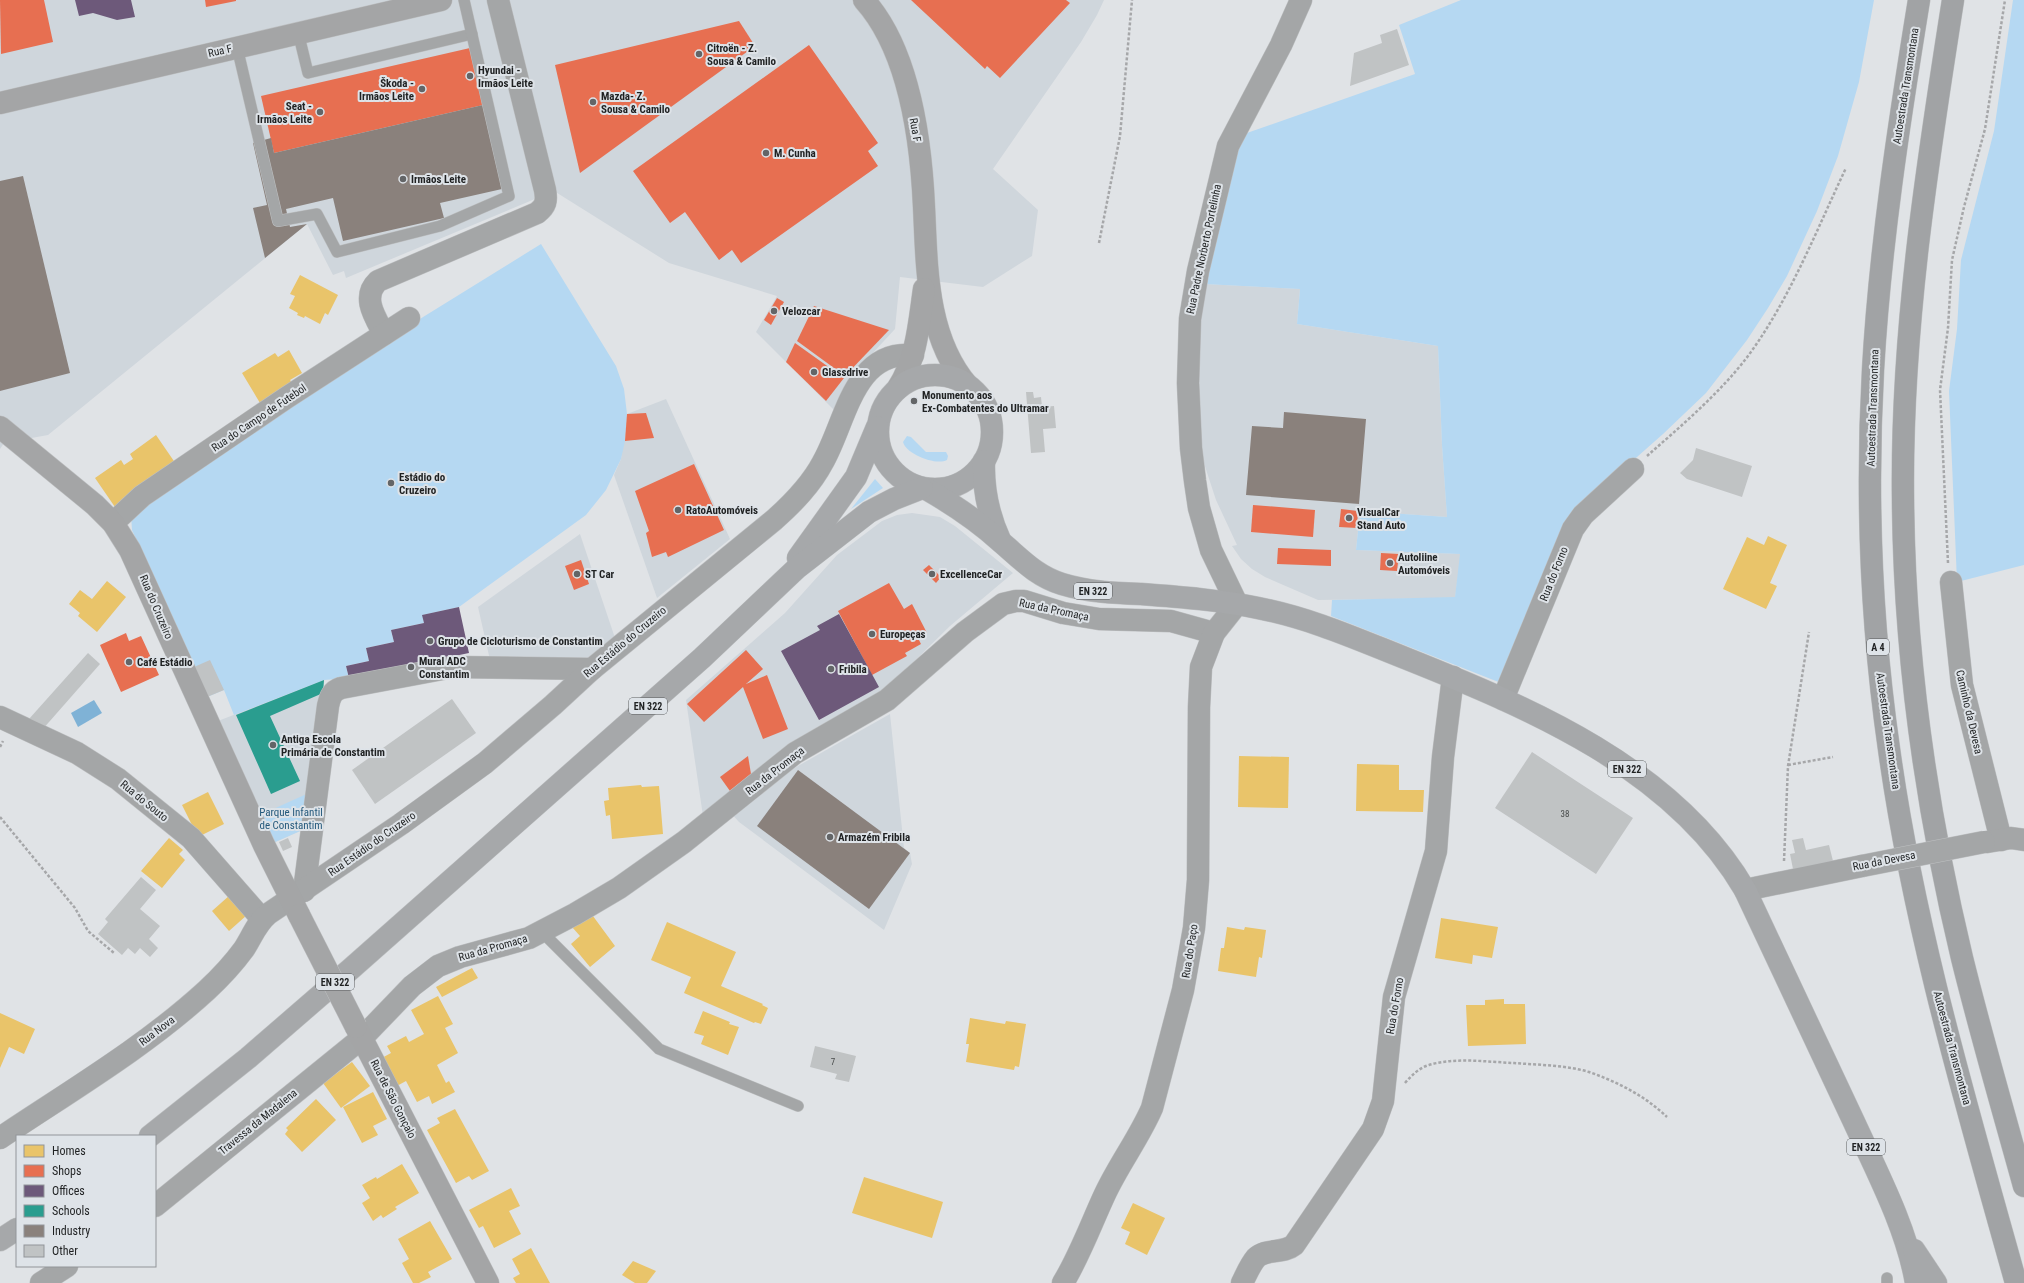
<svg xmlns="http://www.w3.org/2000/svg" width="2024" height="1283" font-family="'Roboto Condensed',sans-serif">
	<rect width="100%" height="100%" fill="#e0e3e6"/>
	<!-- built -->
	<g fill="#cfd6dc">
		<polygon points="0,0 1104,0 1097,15 1081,42 993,169 1038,210 1032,256 983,287 900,277 895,329 847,381 835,411 756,332 777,296 669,263 554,191 346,278 344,271 333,275 307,224 48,435 4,443 0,449"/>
		<polygon points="1204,284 1300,289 1297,324 1438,346 1442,445 1447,517 1360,511 1356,550 1461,554 1455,598 1318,600 1265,577 1252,569 1241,559 1232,546 1237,545 1216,500 1200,451 1197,355"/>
		<polygon points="666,399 730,539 657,598 614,475 621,459 627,414"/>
		<polygon points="912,513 940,517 955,526 1013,573 950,626 881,694 703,816 686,700 785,613 837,555 882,521 897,515"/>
		<polygon points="580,534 615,638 588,661 490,660 478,607"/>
		<polygon points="324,680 307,828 273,843 218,721"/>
		<polygon points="890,714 904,848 910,853 912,864 884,930 739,822 730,812 782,775"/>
	</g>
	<!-- green -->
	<g fill="#b5d8f2">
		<polygon points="1461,0 1874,0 1859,82 1838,156 1817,211 1787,276 1768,308 1747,340 1706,393 1663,434 1585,503 1501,683 1331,616 1332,600 1455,597 1460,554 1356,550 1360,511 1447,517 1442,445 1438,346 1297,324 1300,289 1204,284 1225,188 1244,134 1415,74 1399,25"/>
		<polygon points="2013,0 2024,0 2024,565 1957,582 1949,391 1957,329 1961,260 1994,131"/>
		<polygon points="541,244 616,366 624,389 627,414 625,441 621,459 606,490 586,515 459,607 423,615 424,623 391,630 394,642 366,648 369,661 346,666 349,678 324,680 234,715 224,690 207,697 132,530 131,515 394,335"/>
		<path d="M907 436 911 437 926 452H946L948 456 947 460C936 466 906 454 903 442Z"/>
		<polygon points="875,479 883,488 851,509"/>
		<polygon points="311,792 307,828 273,843 260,815"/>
	</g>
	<!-- water -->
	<polygon fill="#7fb2d6" points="94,700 102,713 78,727 71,713"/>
	<!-- homes -->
	<g fill="#e9c46a">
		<polygon points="300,275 338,295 328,315 325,313 320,324 305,316 304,318 297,315 298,313 289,308 295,296 290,294"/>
		<polygon points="289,350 302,373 290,380 293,384 260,403 242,373 275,353 278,357"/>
		<polygon points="156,435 178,467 117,510 95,478 121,460 124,465 133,459 130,454"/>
		<polygon points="1768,536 1787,545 1770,583 1777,586 1766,609 1723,589 1747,537 1764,545"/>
		<polygon points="107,581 126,597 97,632 78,616 80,613 69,604 80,590 92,599"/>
		<polygon points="1239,756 1289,757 1288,808 1238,807"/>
		<polygon points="1357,764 1399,765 1399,790 1424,790 1423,812 1356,811"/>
		<polygon points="641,785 642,787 659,786 663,834 612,839 610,815 606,816 604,801 609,800 608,788"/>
		<polygon points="208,792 224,824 198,837 182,805"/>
		<polygon points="169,838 183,850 179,854 185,860 162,888 141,871"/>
		<polygon points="230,895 247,915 229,931 212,911"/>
		<polygon points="590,912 615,946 590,967 571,944 580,936 572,927"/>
		<polygon points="1441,918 1498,927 1492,958 1473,955 1472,964 1435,958"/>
		<polygon points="667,922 736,952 721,986 763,1004 762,1005 768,1008 761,1024 755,1022 754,1023 684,993 691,977 651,960"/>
		<polygon points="1227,927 1244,930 1245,927 1266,930 1262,958 1259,957 1256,977 1218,971 1221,948 1224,948"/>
		<polygon points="472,968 478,978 442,997 436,987"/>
		<polygon points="438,996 453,1024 445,1028 458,1053 437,1065 446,1083 449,1081 455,1092 432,1104 429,1096 417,1102 406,1081 395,1087 380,1059 391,1053 387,1046 406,1036 409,1042 424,1034 411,1010"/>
		<polygon points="1504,999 1504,1004 1525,1004 1526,1044 1468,1046 1466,1005 1485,1005 1485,1000"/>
		<polygon points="703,1011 730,1022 729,1024 739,1027 728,1055 701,1044 704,1036 694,1033"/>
		<polygon points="0,1013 35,1029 24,1054 9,1047 0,1068"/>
		<polygon points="970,1018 1005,1024 1006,1021 1026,1024 1019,1067 1015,1066 1014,1070 966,1062 969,1044 966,1044"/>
		<polygon points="352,1062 370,1086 341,1108 323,1083"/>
		<polygon points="373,1092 387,1119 373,1126 378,1135 362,1143 343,1107"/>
		<polygon points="316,1099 336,1120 302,1152 285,1134 288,1130 286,1128"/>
		<polygon points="455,1109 489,1171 472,1180 469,1176 456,1183 427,1130 440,1123 437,1118"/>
		<polygon points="402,1164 419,1193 395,1207 397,1209 383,1218 381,1215 373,1221 362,1203 370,1198 362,1185 376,1177 377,1179"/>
		<polygon points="864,1177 943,1202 932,1238 852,1213"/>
		<polygon points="511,1188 520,1206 509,1211 521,1234 494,1248 483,1226 479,1228 469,1210"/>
		<polygon points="1133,1203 1165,1218 1147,1255 1125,1244 1130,1232 1121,1228"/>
		<polygon points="430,1221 452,1259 428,1272 431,1277 419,1283 413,1283 402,1263 409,1259 398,1239"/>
		<polygon points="531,1248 550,1283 516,1283 513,1278 520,1274 512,1259"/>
		<polygon points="633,1261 656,1271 647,1283 635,1283 622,1275"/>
	</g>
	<!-- shops -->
	<g fill="#e76f51">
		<polygon points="0,0 44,0 53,42 1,54"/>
		<polygon points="205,0 236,0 236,1 206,7"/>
		<polygon points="911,0 1066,0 1070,3 1000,78 987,66 985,69"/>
		<polygon points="739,21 755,46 580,173 555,65"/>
		<polygon points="809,45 878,143 868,151 878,166 741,263 732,250 719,260 685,212 670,223 633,171"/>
		<polygon points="470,48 483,105 274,153 261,96"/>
		<polygon points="777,298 784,302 771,325 764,320"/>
		<polygon points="814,306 889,330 845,376 797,341"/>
		<polygon points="795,343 844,378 826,401 786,362"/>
		<polygon points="646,413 654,438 625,441 627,414"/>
		<polygon points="694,464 724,530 668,557 666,552 652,557 646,533 649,531 635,491"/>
		<polygon points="1253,505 1315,510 1313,537 1251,532"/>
		<polygon points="1341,509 1358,511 1357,528 1339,527"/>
		<polygon points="1278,548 1331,550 1331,566 1277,564"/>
		<polygon points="1381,553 1399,554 1397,571 1380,570"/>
		<polygon points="581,560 589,584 574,590 565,566"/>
		<polygon points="929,565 941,577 936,583 923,570"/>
		<polygon points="889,583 904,609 912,604 927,633 918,638 921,644 905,653 907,656 872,675 838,611"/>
		<polygon points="126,633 129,641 141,636 159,675 121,692 100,645"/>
		<polygon points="746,650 763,669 746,684 767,675 788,729 763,739 743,687 704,722 687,704"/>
		<polygon points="748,756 751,774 730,791 720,777"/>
	</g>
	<!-- offices -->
	<g fill="#6d597a">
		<polygon points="75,0 131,0 135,17 117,20 93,13 79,16"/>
		<polygon points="459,607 469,653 349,678 346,666 369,661 366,648 394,642 391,630 424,623 422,615"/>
		<polygon points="839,614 879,687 819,720 781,651 820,630 817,626"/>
	</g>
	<!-- schools -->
	<polygon fill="#2a9d8f" points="324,680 323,693 270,716 300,781 271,794 236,715"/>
	<!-- industry -->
	<g fill="#8a817c">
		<polygon points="483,105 502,189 440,203 444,218 343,241 333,198 286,209 290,227 307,224 265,258 253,208 267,205 253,143 271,138 274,153"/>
		<polygon points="23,176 70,373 0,391 0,181"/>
		<polygon points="1284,412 1366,419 1359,504 1246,495 1252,426 1283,428"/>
		<polygon points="798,770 910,853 869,909 757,826"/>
	</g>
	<!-- building -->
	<g fill="#c0c3c4">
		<polygon points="1397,29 1409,65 1350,86 1354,53 1382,43 1380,35"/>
		<polygon points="1026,392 1033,392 1034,398 1041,397 1042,407 1054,406 1056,428 1043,429 1045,452 1031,453"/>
		<polygon points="1696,448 1752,466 1742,497 1687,479 1680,473 1693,460"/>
		<polygon points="88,653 100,664 42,730 29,719"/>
		<polygon points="210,660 224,690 207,697 194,667"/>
		<polygon points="452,699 476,733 375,804 352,770"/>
		<polygon points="1532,752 1633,818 1596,874 1495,808"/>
		<polygon points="288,838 292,847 283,851 279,842"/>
		<polygon points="1803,838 1806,850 1829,845 1833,861 1793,869 1790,854 1795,853 1792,840"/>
		<polygon points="141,877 156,890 140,909 160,926 149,939 158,948 150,957 140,948 135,954 128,948 122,955 98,934 108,922 105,919"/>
		<polygon points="815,1046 856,1056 849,1082 835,1079 837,1074 810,1067"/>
	</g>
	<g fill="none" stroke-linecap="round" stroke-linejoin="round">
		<defs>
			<g id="lane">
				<polyline points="298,32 308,73 472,34"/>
				<polyline points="237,47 278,221 317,214 337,252 440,226 509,196 464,0"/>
				<polyline points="542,932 659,1049 798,1106"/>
				<polyline points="1887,1278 1887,1283"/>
			</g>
			<g id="street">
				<path d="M384 334C375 317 361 297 378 281L537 213C546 206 547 201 545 190L498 0"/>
				<polyline points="113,523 142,496 286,398 409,318"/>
				<polyline points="1951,582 1962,685 2001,840"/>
				<polyline points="1503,699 1573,529 1583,515 1633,469"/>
				<polyline points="0,717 77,753 118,779 191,838 262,919"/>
				<polyline points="1987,842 2011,838 2024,840"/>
				<polyline points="1745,890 1862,866"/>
				<path d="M304 891 328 706C330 697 332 691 341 688L453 667 592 669"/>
				<path d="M0 1138C70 1091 145 1047 207 990 221 977 233 964 244 949 252 937 256 924 268 914L401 824 485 763 553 705 592 669 774 520C793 503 811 485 823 462 846 422 853 350 913 355"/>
				<polyline points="155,1206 362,1038 412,986 438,966 460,957 529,938 575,914 619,888 684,842 795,753 887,700 965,632 1003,604 1016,601 1024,601 1063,613 1099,619 1171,621 1214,633"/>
				<polyline points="41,1283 67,1266"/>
				<path d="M1063 1283C1080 1255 1091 1224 1105 1194 1119 1164 1139 1138 1152 1108L1183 990 1194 928 1198 880 1199 707 1201 667 1214 633 1237 604 1211 550 1199 508 1195 481 1191 448 1188 383 1190 319 1198 271 1228 146 1281 45 1301 0"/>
				<path d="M1242 1283C1246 1275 1250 1265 1256 1258 1266 1248 1283 1254 1294 1245L1373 1129 1383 1101 1394 997 1436 851 1443 757 1453 677"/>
			</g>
			<g id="secondary">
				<path d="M864 0C910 51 921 141 924 207 927 268 926 337 968 386"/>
				<polyline points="0,103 441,0"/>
				<path d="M898 388C917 358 919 323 924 289"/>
				<polyline points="0,427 95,505 113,523 130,550 264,845 299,915"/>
				<polyline points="356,1027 488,1283"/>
			</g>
			<g id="primary">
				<circle cx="935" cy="432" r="57"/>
				<path d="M984 461C983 489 988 514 1000 540"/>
				<path d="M928 490C954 505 979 522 1001 542 1021 559 1036 576 1062 584 1088 592 1115 593 1141 594 1181 597 1220 600 1258 608 1310 618 1357 639 1405 658 1530 708 1674 768 1745 890 1781 968 1818 1045 1854 1122 1877 1172 1907 1229 1916 1283"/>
				<polyline points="798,558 856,477 877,427"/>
				<polyline points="150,1136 248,1058 353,967 702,658 797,568 869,512 894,499 922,488"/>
				<polyline points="0,1240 17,1229"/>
				<polyline points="1914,1250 1936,1283"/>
			</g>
			<g id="highway">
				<path d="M1919 0C1899 123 1880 246 1873 370 1866 496 1871 624 1889 749 1914 930 1967 1107 2016 1283"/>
				<path d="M1953 0C1927 165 1901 331 1903 498 1904 652 1926 808 1962 958 1981 1035 2003 1110 2024 1186"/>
			</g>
		</defs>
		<!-- lane casing -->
		<use href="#lane" stroke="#bec0c2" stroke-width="12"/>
		<!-- street casing -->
		<use href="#street" stroke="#bec0c2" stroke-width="23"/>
		<!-- secondary casing -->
		<use href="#secondary" stroke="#bec0c2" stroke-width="23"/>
		<!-- primary casing -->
		<use href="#primary" stroke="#bec0c2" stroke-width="23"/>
		<!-- highway casing -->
		<use href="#highway" stroke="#bec0c2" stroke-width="23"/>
		<!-- path -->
		<g stroke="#a6a7a9" stroke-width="2.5" stroke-dasharray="3 2" stroke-linecap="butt">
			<polyline points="1099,243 1120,136 1132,0"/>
			<path d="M1647 456C1681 426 1720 393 1748 356 1790 299 1816 231 1846 168"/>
			<polyline points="1948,563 1940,390 1948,328 1952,260 1964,207 1985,129 2005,0"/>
			<polyline points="0,747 3,741"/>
			<polyline points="1788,765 1833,757"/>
			<polyline points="0,817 75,908 88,931 114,953"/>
			<polyline points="1784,861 1788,766 1809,632"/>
			<path d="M1405 1083C1412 1075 1419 1068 1429 1065 1456 1057 1487 1062 1514 1063 1539 1065 1565 1065 1589 1072 1618 1082 1645 1096 1667 1117"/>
		</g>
		<!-- lane -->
		<use href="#lane" stroke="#a4a6a7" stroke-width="11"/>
		<!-- street -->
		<use href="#street" stroke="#a4a6a7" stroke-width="22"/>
		<!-- secondary -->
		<use href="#secondary" stroke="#a4a5a6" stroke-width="22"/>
		<!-- primary -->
		<use href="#primary" stroke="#a6a8aa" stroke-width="22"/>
		<!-- highway -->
		<use href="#highway" stroke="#a1a3a5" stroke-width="22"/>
		<defs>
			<polyline id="street-bridge" points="1862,866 1984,842"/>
			<polyline id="secondary-bridge" points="299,915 356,1027"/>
		</defs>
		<!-- street-bridge casing -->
		<use href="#street-bridge" stroke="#bec0c2" stroke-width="23" stroke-linecap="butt"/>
		<!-- secondary-bridge casing -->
		<use href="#secondary-bridge" stroke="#bec0c2" stroke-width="23" stroke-linecap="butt"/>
		<!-- street-bridge -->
		<use href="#street-bridge" stroke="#a4a6a7" stroke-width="22"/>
		<!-- secondary-bridge -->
		<use href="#secondary-bridge" stroke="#a4a5a6" stroke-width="22"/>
	</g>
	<!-- markers -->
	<g fill="#636567" stroke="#dee3e8" stroke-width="1.5">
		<circle cx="699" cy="54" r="4"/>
		<circle cx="470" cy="76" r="4"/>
		<circle cx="422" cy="89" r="4"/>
		<circle cx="593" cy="102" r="4"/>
		<circle cx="320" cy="112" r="4"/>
		<circle cx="766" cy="153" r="4"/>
		<circle cx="403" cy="179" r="4"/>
		<circle cx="774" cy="311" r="4"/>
		<circle cx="814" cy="372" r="4"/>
		<circle cx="914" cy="401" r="4"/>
		<circle cx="391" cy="483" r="4"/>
		<circle cx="678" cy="510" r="4"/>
		<circle cx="1349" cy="518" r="4"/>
		<circle cx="1390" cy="563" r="4"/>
		<circle cx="577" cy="574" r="4"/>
		<circle cx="932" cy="574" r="4"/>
		<circle cx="872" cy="634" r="4"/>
		<circle cx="430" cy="641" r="4"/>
		<circle cx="129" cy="662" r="4"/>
		<circle cx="411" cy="667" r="4"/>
		<circle cx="831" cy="669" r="4"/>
		<circle cx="273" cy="745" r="4"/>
		<circle cx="830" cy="837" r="4"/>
	</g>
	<g text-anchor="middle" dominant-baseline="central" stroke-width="4" stroke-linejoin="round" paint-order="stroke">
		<!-- number labels -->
		<g font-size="9" fill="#474a4a">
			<text x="1565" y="814">38</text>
			<text x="833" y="1062">7</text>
		</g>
		<!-- shield labels -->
		<g fill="#dee3e8" stroke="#585b5d" stroke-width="1">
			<rect x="1074" y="583" width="38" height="16" rx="3"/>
			<rect x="1867" y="639" width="22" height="16" rx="3"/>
			<rect x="629" y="698" width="38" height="16" rx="3"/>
			<rect x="1608" y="761" width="38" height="16" rx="3"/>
			<rect x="316" y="974" width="38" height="16" rx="3"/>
			<rect x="1847" y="1139" width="38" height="16" rx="3"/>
		</g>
		<g font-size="10" font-weight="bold" fill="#1f2122">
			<text x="1093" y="591">EN 322</text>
			<text x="1878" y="647">A 4</text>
			<text x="648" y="706">EN 322</text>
			<text x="1627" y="769">EN 322</text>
			<text x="335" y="982">EN 322</text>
			<text x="1866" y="1147">EN 322</text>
		</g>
		<!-- poi labels -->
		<g font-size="11" font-weight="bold" fill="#1f2122" stroke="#dee3e8" text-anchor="start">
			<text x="707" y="48">Citroën - Z.<tspan x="707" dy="13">Sousa &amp; Camilo</tspan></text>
			<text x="478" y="70">Hyundai -<tspan x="478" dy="13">Irmãos Leite</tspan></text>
			<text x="414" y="83" text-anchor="end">Škoda -<tspan x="414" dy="13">Irmãos Leite</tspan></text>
			<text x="601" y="96">Mazda- Z.<tspan x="601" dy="13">Sousa &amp; Camilo</tspan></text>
			<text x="312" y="106" text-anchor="end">Seat -<tspan x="312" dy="13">Irmãos Leite</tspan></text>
			<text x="774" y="153">M. Cunha</text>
			<text x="411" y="179">Irmãos Leite</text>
			<text x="782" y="311">Velozcar</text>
			<text x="822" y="372">Glassdrive</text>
			<text x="922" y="395">Monumento aos<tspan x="922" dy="13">Ex-Combatentes do Ultramar</tspan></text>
			<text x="399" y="477">Estádio do<tspan x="399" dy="13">Cruzeiro</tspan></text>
			<text x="686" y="510">RatoAutomóveis</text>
			<text x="1357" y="512">VisualCar<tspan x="1357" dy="13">Stand Auto</tspan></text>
			<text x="1398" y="557">Autoliine<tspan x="1398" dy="13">Automóveis</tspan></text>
			<text x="585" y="574">ST Car</text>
			<text x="940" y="574">ExcellenceCar</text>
			<text x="880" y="634">Europeças</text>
			<text x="438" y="641">Grupo de Cicloturismo de Constantim</text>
			<text x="419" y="661">Mural ADC<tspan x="419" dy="13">Constantim</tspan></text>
			<text x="137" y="662">Café Estádio</text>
			<text x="839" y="669">Fribila</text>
			<text x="281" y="739">Antiga Escola<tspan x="281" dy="13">Primária de Constantim</tspan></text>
			<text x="838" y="837">Armazém Fribila</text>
		</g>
		<!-- street labels -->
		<g font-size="11" fill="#1f2122" stroke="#dee3e8">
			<text transform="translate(220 51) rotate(-13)">Rua F</text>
			<text transform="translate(1906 86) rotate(-81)">Autoestrada Transmontana</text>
			<text transform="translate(915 130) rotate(80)">Rua F</text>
			<text transform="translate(1204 249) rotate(-78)">Rua Padre Norberto Portelinha</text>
			<text transform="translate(1873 408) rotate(-88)">Autoestrada Transmontana</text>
			<text transform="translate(259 418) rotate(-34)">Rua do Campo de Futebol</text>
			<text transform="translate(1554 574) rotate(-68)">Rua do Forno</text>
			<text transform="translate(156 607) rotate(67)">Rua do Cruzeiro</text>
			<text transform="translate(1054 610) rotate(12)">Rua da Promaça</text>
			<text transform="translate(625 642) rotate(-40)">Rua Estádio do Cruzeiro</text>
			<text transform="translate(1969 712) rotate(77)">Caminho da Devesa</text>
			<text transform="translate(1888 731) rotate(82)">Autoestrada Transmontana</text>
			<text transform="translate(775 771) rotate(-38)">Rua da Promaça</text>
			<text transform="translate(144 801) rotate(39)">Rua do Souto</text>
			<text transform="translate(372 844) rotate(-35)">Rua Estádio do Cruzeiro</text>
			<text transform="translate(1884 861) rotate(-11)">Rua da Devesa</text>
			<text transform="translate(493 948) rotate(-16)">Rua da Promaça</text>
			<text transform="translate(1190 951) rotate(-81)">Rua do Paço</text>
			<text transform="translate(1395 1006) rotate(-80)">Rua do Forno</text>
			<text transform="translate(157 1031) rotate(-37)">Rua Nova</text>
			<text transform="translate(1952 1048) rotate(75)">Autoestrada Transmontana</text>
			<text transform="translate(393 1099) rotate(63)">Rua de São Gonçalo</text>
			<text transform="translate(258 1122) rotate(-39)">Travessa da Madalena</text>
		</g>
		<!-- park labels -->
		<g font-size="11" fill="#24597c" stroke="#dee3e8">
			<text x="291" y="812">Parque Infantil<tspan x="291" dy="13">de Constantim</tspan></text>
		</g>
	</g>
	<!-- legend -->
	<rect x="16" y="1135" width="140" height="132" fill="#dee3e8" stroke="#929599"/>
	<rect x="24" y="1145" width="20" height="12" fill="#e9c46a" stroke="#929599"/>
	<text x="52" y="1155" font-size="12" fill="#1f2122">Homes</text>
	<rect x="24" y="1165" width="20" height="12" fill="#e76f51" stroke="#929599"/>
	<text x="52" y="1175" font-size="12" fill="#1f2122">Shops</text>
	<rect x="24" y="1185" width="20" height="12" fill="#6d597a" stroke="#929599"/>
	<text x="52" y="1195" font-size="12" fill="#1f2122">Offices</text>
	<rect x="24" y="1205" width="20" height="12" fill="#2a9d8f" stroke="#929599"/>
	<text x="52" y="1215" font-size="12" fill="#1f2122">Schools</text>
	<rect x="24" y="1225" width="20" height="12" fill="#8a817c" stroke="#929599"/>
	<text x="52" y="1235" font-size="12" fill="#1f2122">Industry</text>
	<rect x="24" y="1245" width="20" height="12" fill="#c0c3c4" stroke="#929599"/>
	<text x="52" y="1255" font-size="12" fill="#1f2122">Other</text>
</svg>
